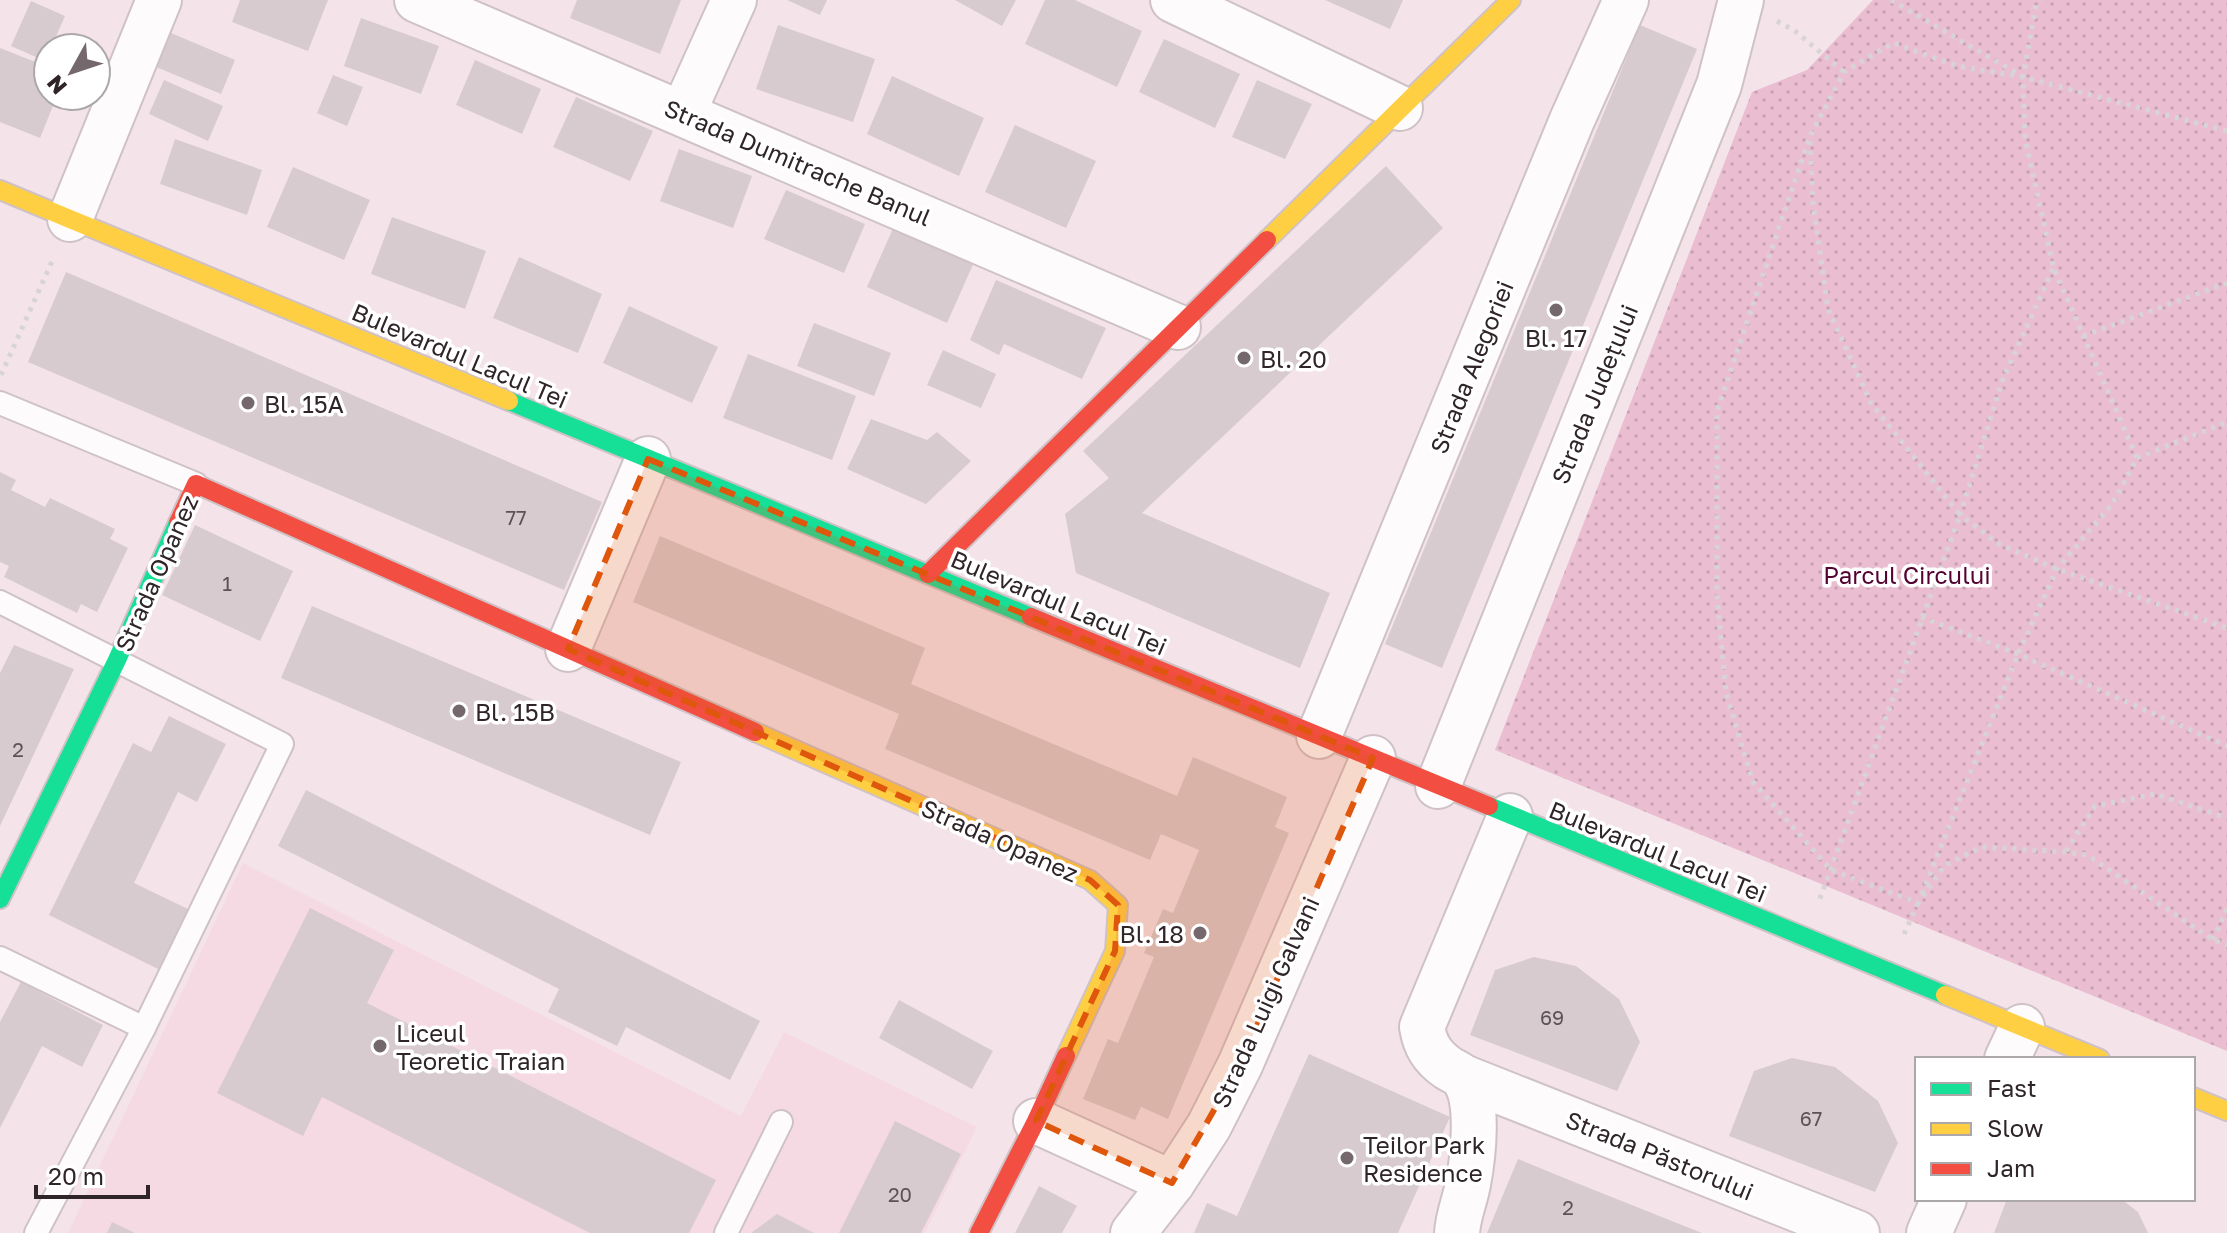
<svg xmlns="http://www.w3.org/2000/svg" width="2227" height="1233" font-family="'Golos Text',sans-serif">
	<defs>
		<pattern id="park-dots" width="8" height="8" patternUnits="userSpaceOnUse" patternTransform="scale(2)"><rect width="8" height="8" fill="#eabed0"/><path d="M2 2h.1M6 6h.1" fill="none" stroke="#c9a3b3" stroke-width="1.8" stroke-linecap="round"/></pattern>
	</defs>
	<rect width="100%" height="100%" fill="#f4e4ea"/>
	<!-- built -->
	<polygon fill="#f5dae4" points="243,863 741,1116 784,1032 977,1127 925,1233 68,1233"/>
	<!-- park -->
	<polygon fill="url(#park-dots)" points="1873,0 2227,0 2227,1051 1495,750 1752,92 1807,70"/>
	<!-- building -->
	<g fill="#d7cbcf">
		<polygon points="240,0 328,0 308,51 232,22"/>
		<polygon points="577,0 681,0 660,54 570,18"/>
		<polygon points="787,0 827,0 820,15"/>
		<polygon points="955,0 1016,0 1002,26"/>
		<polygon points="1045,0 1075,0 1142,31 1117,87 1025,44"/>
		<polygon points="1325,0 1403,0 1390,29"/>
		<polygon points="31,1 65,16 51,48 48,48 45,61 11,46"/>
		<polygon points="361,18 439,46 421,94 344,66"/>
		<polygon points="778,25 875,59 853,122 756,89"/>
		<polygon points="1640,25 1697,49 1442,668 1385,644"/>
		<polygon points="171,33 235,60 221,94 156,67"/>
		<polygon points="1164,39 1240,74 1215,128 1139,92"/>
		<polygon points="0,48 48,67 48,96 57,96 40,138 0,122"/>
		<polygon points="475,60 541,89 522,134 456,105"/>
		<polygon points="333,75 363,87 347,126 317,113"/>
		<polygon points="892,76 984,118 959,176 867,134"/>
		<polygon points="164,80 223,106 208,141 149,114"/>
		<polygon points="1257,80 1312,104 1285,159 1232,137"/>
		<polygon points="576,97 653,131 630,181 553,147"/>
		<polygon points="1015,125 1096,161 1066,228 985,192"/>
		<polygon points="175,139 262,170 247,215 160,184"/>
		<polygon points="679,149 752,176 733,228 660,201"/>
		<polygon points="1386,166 1443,228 1142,513 1330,593 1300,668 1076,573 1065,514 1109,478 1083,451"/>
		<polygon points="293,167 370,200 344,260 267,227"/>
		<polygon points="786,190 865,224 844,273 764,239"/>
		<polygon points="392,217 486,251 465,309 371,274"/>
		<polygon points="895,224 975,260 947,323 867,287"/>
		<polygon points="519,257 602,294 578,353 493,318"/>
		<polygon points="66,272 602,502 564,590 28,362"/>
		<polygon points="996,280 1106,328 1082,379 1004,344 999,355 970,340"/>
		<polygon points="629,306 718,347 692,403 603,363"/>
		<polygon points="814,323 891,353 874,396 797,366"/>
		<polygon points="943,350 996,374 981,408 927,385"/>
		<polygon points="748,354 856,396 832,460 723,418"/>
		<polygon points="871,419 927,440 937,432 971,461 926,504 847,469"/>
		<polygon points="0,472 16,480 11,490 45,507 50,498 115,529 110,539 128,548 97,612 81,604 77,613 4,577 9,566 0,562"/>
		<polygon points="195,525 293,571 260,641 162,595"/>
		<polygon points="660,536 925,648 911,684 1177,796 1193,757 1287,797 1275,827 1289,833 1168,1119 1141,1107 1135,1120 1083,1099 1108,1039 1118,1043 1154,957 1144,953 1163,909 1173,913 1199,850 1161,834 1150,860 885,749 899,714 633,602"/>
		<polygon points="312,606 681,762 650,835 281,678"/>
		<polygon points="14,645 74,669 0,826 0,673"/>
		<polygon points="169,716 226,744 197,802 178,792 134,883 190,910 160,970 49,915 133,743 151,752"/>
		<polygon points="306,790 760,1021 730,1080 626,1027 617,1046 548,1012 559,989 278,846"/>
		<polygon points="310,908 394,950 367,1003 716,1180 689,1233 590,1233 322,1097 303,1136 217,1093"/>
		<polygon points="1534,957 1576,966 1619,999 1640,1042 1617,1091 1470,1035 1495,970"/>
		<polygon points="21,982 103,1025 82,1067 42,1046 0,1128 0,1022"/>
		<polygon points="899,1000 993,1051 972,1089 879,1038"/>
		<polygon points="1309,1054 1450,1117 1398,1233 1194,1233 1207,1203 1237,1216"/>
		<polygon points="1792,1058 1835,1067 1878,1101 1898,1143 1875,1192 1729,1136 1754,1071"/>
		<polygon points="895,1121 961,1154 921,1233 839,1233"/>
		<polygon points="1518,1159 1579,1184 1702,1233 1487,1233"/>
		<polygon points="1039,1186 1077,1206 1062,1233 1015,1233"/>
		<polygon points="2007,1199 2121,1199 2138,1212 2148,1233 1994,1233"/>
		<polygon points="777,1214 814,1233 751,1233"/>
		<polygon points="112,1222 135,1233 107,1233"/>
	</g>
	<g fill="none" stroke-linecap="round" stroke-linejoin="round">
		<defs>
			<g id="lane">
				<polyline points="0,403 196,484"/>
				<polyline points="0,602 282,744 144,1028 36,1233"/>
				<polyline points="0,958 144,1028"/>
				<polyline points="726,1233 781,1122"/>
			</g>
			<g id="street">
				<polyline points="417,0 1178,327"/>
				<polyline points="1173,0 1400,108"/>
				<polyline points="683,113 734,0"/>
				<polyline points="70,219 159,0"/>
				<polyline points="568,649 648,459"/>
				<polyline points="1319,736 1572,120 1626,0"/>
				<polyline points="1438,786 1719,85 1741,0"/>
				<polyline points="2007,1059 2022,1027"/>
				<polyline points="1463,1077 1857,1233"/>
				<polyline points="1036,1121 1172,1183"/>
				<polyline points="1133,1233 1172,1183 1209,1126 1240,1065 1373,758"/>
				<path d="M1457 1233C1458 1216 1465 1200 1468 1184 1473 1158 1480 1100 1463 1078 1460 1073 1452 1071 1448 1068 1432 1057 1425 1045 1422 1027L1510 816"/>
				<polyline points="1929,1233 1944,1199"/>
			</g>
			<g id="fast">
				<polyline points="509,401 1031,617"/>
				<polyline points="1489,806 1945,995"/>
				<polyline points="0,899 117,660 178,523"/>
			</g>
			<g id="slow">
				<polyline points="0,190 509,401"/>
				<polyline points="1267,240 1511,0"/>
				<polyline points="755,732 1090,880 1118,905 1115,951 1066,1056"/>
				<polyline points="1945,995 2100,1059"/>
				<polyline points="2193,1097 2227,1111"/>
			</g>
			<g id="jam">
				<polyline points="178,523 196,484 755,732"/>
				<polyline points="928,574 1267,240"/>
				<polyline points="1031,617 1489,806"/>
				<polyline points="979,1233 1036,1121 1066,1056"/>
			</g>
		</defs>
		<!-- lane casing -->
		<use href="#lane" stroke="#cfc2c7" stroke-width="26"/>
		<!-- street casing -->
		<use href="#street" stroke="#cfc2c7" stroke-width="48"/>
		<!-- fast casing -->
		<use href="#fast" stroke="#cfc2c7" stroke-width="22"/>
		<!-- slow casing -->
		<use href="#slow" stroke="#cfc2c7" stroke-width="22"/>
		<!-- jam casing -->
		<use href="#jam" stroke="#cfc2c7" stroke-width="22"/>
		<!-- path -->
		<g stroke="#d8d4d6" stroke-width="5" stroke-dasharray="4 6" stroke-linecap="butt">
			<polyline points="1891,0 2018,74"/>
			<polyline points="1777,21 1795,31 1844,72"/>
			<polyline points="2227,131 2023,77 1957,66 1893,43 1844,72 1810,136 1717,411 1717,596 1726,693 1753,782 1831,870 1918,903 1944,866 1981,847 2066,852 2087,855 2213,940 2227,945"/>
			<polyline points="1810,141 1813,204 1828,309 1871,403 1960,515 1819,901"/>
			<polyline points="2053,269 2003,379 1960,515 1999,544 2057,569 2227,628"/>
			<polyline points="2083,336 2227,283"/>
			<polyline points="1,375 54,257"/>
			<polyline points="2137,458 2227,422"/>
			<polyline points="1921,617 2018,654 2227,746"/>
			<polyline points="2066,851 2095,806 2155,794 2227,818"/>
			<polyline points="1922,894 2018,654 2057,569 2113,503 2137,458 2054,269 2025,139 2023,77 2036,5 2040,0"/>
			<polyline points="1904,934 1918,903"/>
			<polyline points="2213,940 2227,909"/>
		</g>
		<!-- lane -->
		<use href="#lane" stroke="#fdfbfc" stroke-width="22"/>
		<!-- street -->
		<use href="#street" stroke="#fdfbfc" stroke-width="44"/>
		<!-- fast -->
		<use href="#fast" stroke="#16e098" stroke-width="18"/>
		<!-- slow -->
		<use href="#slow" stroke="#ffcf43" stroke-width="18"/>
		<!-- jam -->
		<use href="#jam" stroke="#f24e42" stroke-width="18"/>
	</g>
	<!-- marked area -->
	<path fill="#df560d" fill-opacity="0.2" stroke="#df560d" stroke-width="6" stroke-dasharray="16 10" stroke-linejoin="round" d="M648 459 1373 758 1240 1065 1172 1183 1036 1121 1115 951 1118 905 1090 880 568 649Z"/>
	<!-- markers -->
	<g fill="#74686d" stroke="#fff" stroke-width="3">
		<circle cx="1556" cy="310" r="8"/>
		<circle cx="1244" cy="358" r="8"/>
		<circle cx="248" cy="403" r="8"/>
		<circle cx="459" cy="711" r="8"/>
		<circle cx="1200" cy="933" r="8"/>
		<circle cx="380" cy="1046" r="8"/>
		<circle cx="1347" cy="1158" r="8"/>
	</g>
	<g text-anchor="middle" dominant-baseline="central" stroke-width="7" stroke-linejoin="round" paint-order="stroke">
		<!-- number labels -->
		<g font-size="20" fill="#5c5155">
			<text x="516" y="517">77</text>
			<text x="227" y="583">1</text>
			<text x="18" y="749">2</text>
			<text x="1552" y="1017">69</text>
			<text x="1811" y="1118">67</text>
			<text x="900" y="1194">20</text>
			<text x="1568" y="1207">2</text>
		</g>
		<!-- street labels -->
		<g font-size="24" fill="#2f2529" stroke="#fff">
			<text transform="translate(798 162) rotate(23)">Strada Dumitrache Banul</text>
			<text transform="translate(460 355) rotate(23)">Bulevardul Lacul Tei</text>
			<text transform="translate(1471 367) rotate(-68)">Strada Alegoriei</text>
			<text transform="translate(1594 394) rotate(-68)">Strada Județului</text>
			<text transform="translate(156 573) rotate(-66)">Strada Opanez</text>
			<text transform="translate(1059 602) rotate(23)">Bulevardul Lacul Tei</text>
			<text transform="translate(1000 840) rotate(24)">Strada Opanez</text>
			<text transform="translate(1658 851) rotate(22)">Bulevardul Lacul Tei</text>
			<text transform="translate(1265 1002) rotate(-66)">Strada Luigi Galvani</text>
			<text transform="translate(1660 1155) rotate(22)">Strada Păstorului</text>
		</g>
		<!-- poi labels -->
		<g font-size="24" fill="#2f2529" stroke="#fff" text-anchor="start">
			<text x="1556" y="337" text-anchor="middle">Bl. 17</text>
			<text x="1260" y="358">Bl. 20</text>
			<text x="264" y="403">Bl. 15A</text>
			<text x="475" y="711">Bl. 15B</text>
			<text x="1184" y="933" text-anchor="end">Bl. 18</text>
			<text x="396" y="1032">Liceul<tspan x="396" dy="28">Teoretic Traian</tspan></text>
			<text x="1363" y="1144">Teilor Park<tspan x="1363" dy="28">Residence</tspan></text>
		</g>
		<!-- park labels -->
		<g font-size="24" fill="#540231" stroke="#fff">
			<text x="1907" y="574">Parcul Circului</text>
		</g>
	</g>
	<!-- legend -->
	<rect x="1915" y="1057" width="280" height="144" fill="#ffffff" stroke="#aca8a9" stroke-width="2"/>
	<rect x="1931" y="1083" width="40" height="12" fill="#16e098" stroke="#aca8a9" stroke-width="2"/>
	<text x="1987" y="1097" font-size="24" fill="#2f2529">Fast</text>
	<rect x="1931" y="1123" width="40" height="12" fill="#ffcf43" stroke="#aca8a9" stroke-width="2"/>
	<text x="1987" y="1137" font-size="24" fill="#2f2529">Slow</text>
	<rect x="1931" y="1163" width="40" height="12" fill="#f24e42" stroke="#aca8a9" stroke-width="2"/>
	<text x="1987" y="1177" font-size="24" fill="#2f2529">Jam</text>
	<!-- north arrow -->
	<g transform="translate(72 72) rotate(230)"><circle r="38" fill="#ffffff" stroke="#aca8a9" stroke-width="2"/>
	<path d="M0-6L14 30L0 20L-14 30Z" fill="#74686d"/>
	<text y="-12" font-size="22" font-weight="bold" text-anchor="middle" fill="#2f2529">N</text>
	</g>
	<!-- scale -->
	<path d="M36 1185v12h112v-12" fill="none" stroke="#2f2529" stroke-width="4"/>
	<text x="48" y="1185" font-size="24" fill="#2f2529" stroke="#ffffff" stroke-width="6" paint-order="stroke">20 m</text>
</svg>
